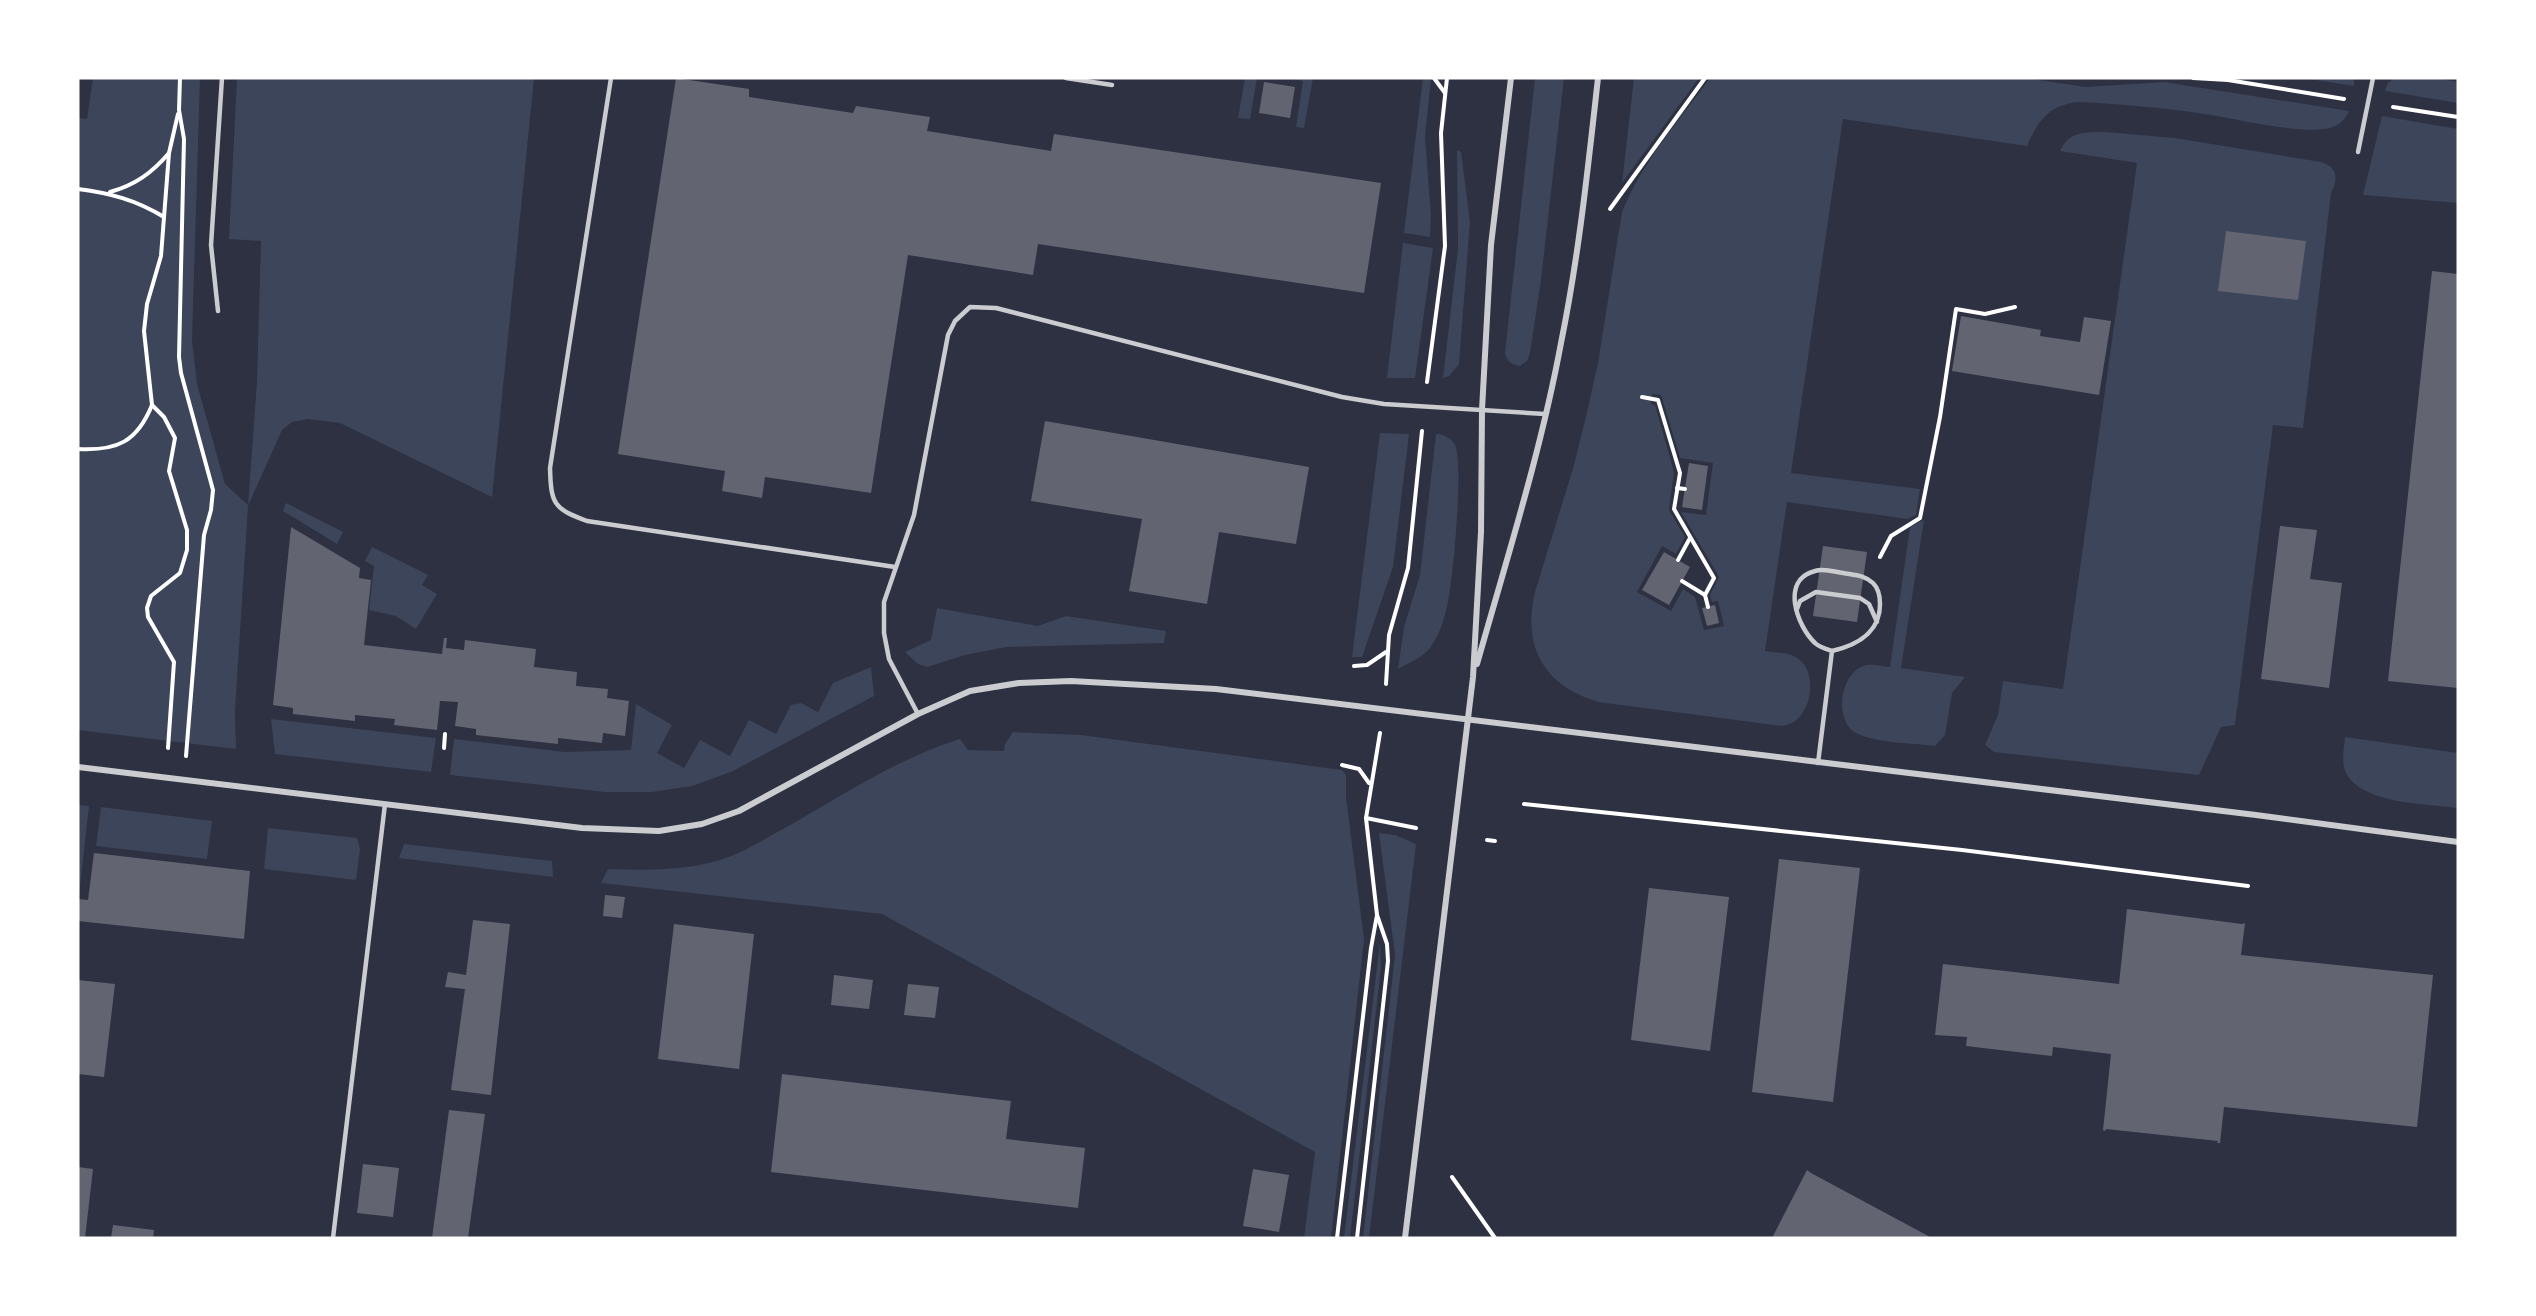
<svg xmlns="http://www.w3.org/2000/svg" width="2536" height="1316" font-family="'Zilla Slab',serif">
	<rect width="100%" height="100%" fill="#2d3142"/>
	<!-- green -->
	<g fill="#3c4559" fill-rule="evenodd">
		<polygon points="93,78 200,78 192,340 197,384 225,484 248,505 257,382 261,241 229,239 237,78 534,78 492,497 340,423 308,419 292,422 282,430 248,506 235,711 236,749 78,730 78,118 87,119"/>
		<polygon points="1245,78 1257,78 1250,119 1238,118"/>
		<polygon points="1290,78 1313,78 1304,128 1296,127 1303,81"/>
		<polygon points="1423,78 1431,78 1425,137 1431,215 1430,237 1404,233"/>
		<path d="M1535 78H1564L1541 280 1530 353 1527 361 1520 366C1511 364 1507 362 1505 353Z"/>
		<polygon points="1634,78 1699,78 1622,183"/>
		<path d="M1710 78H2025L2086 87 2164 82 2349 111C2345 122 2335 128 2324 129 2296 133 2241 120 2211 115 2167 108 2122 104 2078 102 2049 105 2038 121 2027 146L1843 119 1791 473 1920 489 1916 515 1908 519 1787 502 1765 651C1774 653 1789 652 1797 658 1817 670 1813 708 1795 721 1792 724 1786 725 1782 726L1598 702C1544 685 1522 648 1535 592L1574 465 1587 412 1598 363 1622 212C1642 162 1679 121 1710 78ZM1652 394 1661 395 1680 458 1713 463 1706 515 1681 512 1719 577 1710 595 1712 602 1718 601 1724 626 1704 630 1695 597 1683 589 1671 611 1637 592 1662 546 1676 554 1685 537 1669 510 1674 472 1655 405 1651 404Z"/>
		<polygon points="2303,78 2354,78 2354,86"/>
		<polygon points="2394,78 2435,78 2458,82 2458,103 2385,91 2388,83"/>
		<polygon points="2382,116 2458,129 2458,203 2363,195"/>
		<path d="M2105 132 2175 138 2321 162C2337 167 2339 178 2331 193L2303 428 2273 425 2235 725 2221 727 2199 775 1994 752 1985 745 1998 715 2003 681 2063 689 2137 163 2060 151C2069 131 2085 132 2105 132Z"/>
		<polygon points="1457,150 1461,152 1470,222 1459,364 1449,376 1443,378 1458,249"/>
		<polygon points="1403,243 1433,248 1415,378 1387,378"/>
		<polygon points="1380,433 1409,434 1393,567 1362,657 1352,657"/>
		<path d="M1436 434C1444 434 1451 438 1455 445 1464 464 1453 578 1448 602 1445 616 1440 634 1432 645 1425 657 1410 662 1398 669L1404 627 1420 575Z"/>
		<polygon points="286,503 343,532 337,544 283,511"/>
		<path d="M1924 520 1901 668 1965 677 1952 693 1945 735 1935 746C1913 743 1875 743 1856 733 1833 720 1840 670 1867 665 1874 664 1883 667 1890 667L1910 527Z"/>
		<polygon points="372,547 428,575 422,585 437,594 416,629 396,616 369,610 374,566 365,561"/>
		<polygon points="937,608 1038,626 1066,616 1166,631 1164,643 1006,647 965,655 927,667 918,664 905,652 931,640"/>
		<polygon points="871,667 874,696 731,772 692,786 652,792 605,792 450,775 454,739 565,752 631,750 636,704 672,725 657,753 684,768 700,740 730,756 749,720 776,734 791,705 801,703 818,712 833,683"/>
		<polygon points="271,719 436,738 431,772 275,754"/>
		<path d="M1013 732 1081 735 1342 770 1346 775V797L1364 939 1331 1238H1304L1315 1152 882 914 601 883 608 869C644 870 678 871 713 862 742 854 766 838 792 824 846 793 899 758 960 739L968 750 1004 751 1005 744Z"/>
		<path d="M2345 737 2458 753V808C2427 804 2362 804 2346 773 2341 763 2344 748 2345 737Z"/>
		<polygon points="78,805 89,806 79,895 78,895"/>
		<polygon points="101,807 212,821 207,859 96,846"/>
		<polygon points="268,828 357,838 360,849 356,880 264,869"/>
		<polygon points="1379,833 1395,835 1416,844 1369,1238 1363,1238 1395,955"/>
		<polygon points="404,844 552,861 553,877 399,858"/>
		<polygon points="1380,943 1381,968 1350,1238 1344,1238"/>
	</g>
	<!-- building -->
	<g fill="#626471">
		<polygon points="676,78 749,89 749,97 853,113 856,106 930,117 927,131 1051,151 1054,134 1381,183 1364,293 1038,244 1033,275 908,255 871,493 765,477 762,498 722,491 725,471 618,454"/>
		<polygon points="1264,82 1295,87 1290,118 1259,113"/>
		<polygon points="2226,231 2306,241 2298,300 2218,291"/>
		<polygon points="2432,271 2458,274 2458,688 2388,681"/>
		<polygon points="1961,316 2041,330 2040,336 2080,342 2084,317 2111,321 2099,395 1952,371"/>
		<polygon points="1045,421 1309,467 1296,544 1219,532 1207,604 1129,591 1142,519 1031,501"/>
		<polygon points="1689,463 1708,466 1702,510 1682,507"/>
		<polygon points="2280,526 2317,530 2310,579 2342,583 2329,688 2261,679"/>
		<polygon points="291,527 360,568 359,578 371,580 364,645 442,654 444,638 447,638 446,648 464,650 465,640 536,649 534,667 577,672 576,686 608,689 607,698 629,701 625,736 603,733 602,743 558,738 558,744 476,735 476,729 455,726 458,702 440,701 437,730 394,725 395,719 355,715 355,721 293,714 293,708 273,705"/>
		<polygon points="1823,546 1867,552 1857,622 1813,616"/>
		<polygon points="1664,552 1690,567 1669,605 1642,590"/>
		<polygon points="1715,605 1719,623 1707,626 1702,608"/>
		<polygon points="94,853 250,871 244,939 78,921 78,899 88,900"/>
		<polygon points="1779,859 1860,868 1833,1102 1752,1092"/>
		<polygon points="1649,888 1729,897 1710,1051 1631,1040"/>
		<polygon points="605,895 625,897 622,918 603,916"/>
		<polygon points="2127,909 2242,924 2245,923 2241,955 2433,975 2417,1127 2224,1107 2220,1143 2217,1143 2218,1141 2106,1129 2105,1131 2103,1130 2111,1054 2053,1047 2052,1056 1966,1046 1967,1037 1935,1035 1943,964 2119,984"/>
		<polygon points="473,920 510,924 491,1095 451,1090 465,989 445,987 448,972 466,975"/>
		<polygon points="674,924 754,934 739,1069 658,1059"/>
		<polygon points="834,975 873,980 869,1009 831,1005"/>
		<polygon points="78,980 115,984 104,1077 78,1074"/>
		<polygon points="908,984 939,987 935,1018 904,1015"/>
		<polygon points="782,1074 1011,1101 1006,1139 1085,1148 1078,1208 771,1172"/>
		<polygon points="449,1110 485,1114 468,1238 432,1238"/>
		<polygon points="363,1164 399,1168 393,1217 357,1213"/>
		<polygon points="78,1167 93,1169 85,1238 78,1238"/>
		<polygon points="1253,1169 1289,1175 1279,1232 1243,1226"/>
		<polygon points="1807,1170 1811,1173 1932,1238 1772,1238"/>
		<polygon points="113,1225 154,1230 153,1238 111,1238"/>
	</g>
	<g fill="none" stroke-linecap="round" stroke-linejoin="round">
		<!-- path -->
		<g stroke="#fff" stroke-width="4">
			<polyline points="180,78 179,110 184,139 179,357 181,373 213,490 211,510 204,535 186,756"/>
			<polyline points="1434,78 1445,93"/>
			<polyline points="2193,78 2228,80 2344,99"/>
			<polyline points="2393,107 2458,117"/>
			<path d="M78 189C110 193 136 200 164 217"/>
			<path d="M110 192C135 185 152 173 169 153"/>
			<polyline points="1610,209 1705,78"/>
			<polyline points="1427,382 1445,246 1441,133 1447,78"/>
			<polyline points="1642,397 1658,400 1680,473 1674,509 1714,578 1705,595 1708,607"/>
			<path d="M78 449C117 451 137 442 152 405"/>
			<polyline points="1677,488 1685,489"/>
			<polyline points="1880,557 1891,536 1920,518 1940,417 1956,309 1985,314 2015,307"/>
			<polyline points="1678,560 1690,538"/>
			<polyline points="1682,581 1705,595"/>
			<polyline points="1354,666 1367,665 1386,652"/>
			<polyline points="1386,684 1389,635 1408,568 1422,431"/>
			<polyline points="168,748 174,662 148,617 147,608 151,596 180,573 187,550 187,530 169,471 175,438 164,417 152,405 144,331 147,304 161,256 169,153 178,114"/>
			<polyline points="444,748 445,734"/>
			<polyline points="1342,765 1359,769 1369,783"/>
			<polyline points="1524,804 1962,850 2248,886"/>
			<polyline points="1366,818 1416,828"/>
			<polyline points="1487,840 1495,841"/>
			<polyline points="1452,1177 1495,1238"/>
			<polyline points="1337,1238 1371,948 1377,915"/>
			<polyline points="1357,1238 1388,961 1387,944 1377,915 1366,818 1380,733"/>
		</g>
		<!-- service -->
		<g stroke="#caccd0" stroke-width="4.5">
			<path d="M611 78 550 468C551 503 553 509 587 521L895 567"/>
			<polyline points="1066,78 1112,85"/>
			<polyline points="2358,152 2373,78"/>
			<polyline points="218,311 211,245 222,78"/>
			<polyline points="1797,609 1800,601 1816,592 1860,598 1869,604 1877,622"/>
			<polyline points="918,714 889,659 884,633 884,602 914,515 948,335 955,321 970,307 996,308 1342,397 1384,404 1545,414"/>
			<path d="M1818 763 1832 651C1826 649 1819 647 1815 643 1797 626 1780 580 1815 571 1824 568 1835 572 1843 573 1854 575 1865 575 1873 583 1879 589 1880 596 1880 604 1880 633 1857 645 1832 651"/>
			<polyline points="333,1238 385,804"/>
		</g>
		<!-- minor -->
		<g stroke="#caccd0" stroke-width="6">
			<path d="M1477 664C1507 558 1541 451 1561 343 1579 255 1588 167 1598 78"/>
			<polyline points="78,767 582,828 659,831 702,824 739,811 918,714 970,691 1019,683 1071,681 1216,689 2256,815 2458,842"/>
			<polyline points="1405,1238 1473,677 1481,532 1482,410 1491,245 1511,78"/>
		</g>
	</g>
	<!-- border -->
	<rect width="2536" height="1316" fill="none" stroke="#ffffff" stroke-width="159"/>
</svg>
